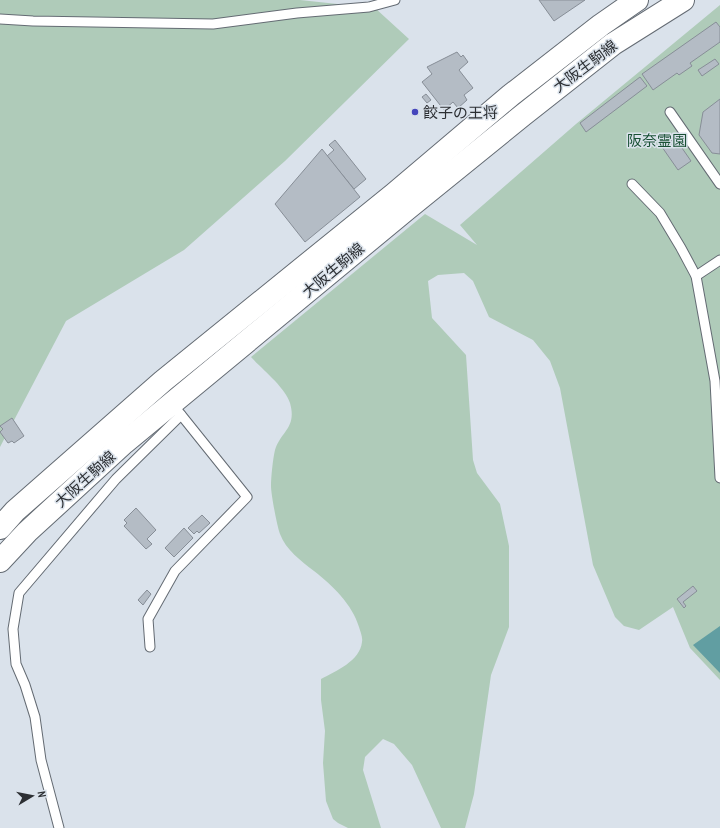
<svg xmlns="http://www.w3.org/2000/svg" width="720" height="828" font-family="'PT Sans Narrow','Noto Sans JP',sans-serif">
	<rect width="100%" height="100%" fill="#dae2eb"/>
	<!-- green -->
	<g fill="#afcbb9">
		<polygon points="0,0 300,0 375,8 409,39 285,161 184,250 66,321 0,447"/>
		<path d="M720 5V680L690 648 673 607 639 630 624 626 615 617 593 565 560 388 550 361 533 340 489 317 473 281 464 273 438 275 428 281 432 318 466 355 473 460 477 473 500 504 509 546V627L491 675 474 794 465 828H441L412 765 394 744 383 739 365 757 363 770 381 828H348L338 823 333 819 326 801 323 763 325 731 321 700V679C336 671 360 661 362 642 363 637 360 631 359 627 352 604 333 586 314 571 301 561 286 550 280 534 277 526 271 494 271 486 271 477 273 458 275 450 281 431 297 428 290 403 285 387 263 370 251 357L425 214 477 245 460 225 576 124Z"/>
	</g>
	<!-- water -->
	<polygon fill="#619ea2" points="720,626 720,673 693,645"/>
	<!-- building -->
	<g fill="#b4bcc5" stroke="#878e97">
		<polygon points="539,0 585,0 554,21"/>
		<polygon points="716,22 720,27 720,42 690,63 692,66 679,75 677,73 653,90 642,74"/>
		<polygon points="457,52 461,57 463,55 468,62 459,70 473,88 464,95 467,100 458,108 453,102 444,110 422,82 432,74 427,67"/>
		<polygon points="715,59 719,64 702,76 698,70"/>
		<polygon points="640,77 647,86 586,132 580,123"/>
		<polygon points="426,94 431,100 427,103 422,97"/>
		<polygon points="720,99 720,154 712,153 699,135 703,112"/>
		<polygon points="675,138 691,161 678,170 662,147"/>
		<polygon points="335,140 366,179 354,189 327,156 334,150 329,145"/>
		<polygon points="322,149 360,197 305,242 275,204"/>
		<polygon points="12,418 24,436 14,443 12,441 8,443 0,432 3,429 0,426"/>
		<polygon points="136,508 156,530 147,539 152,544 146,549 124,526 127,523 124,520"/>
		<polygon points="202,515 210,523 199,533 197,531 194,534 188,528"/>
		<polygon points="184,528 193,538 174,557 165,548"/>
		<polygon points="693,586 697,591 683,602 686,606 684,608 677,599"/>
		<polygon points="147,590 151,594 143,605 138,600"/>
	</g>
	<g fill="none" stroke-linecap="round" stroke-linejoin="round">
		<defs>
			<g id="lane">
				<polyline points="0,19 33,21 213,24 297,13 369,7 395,0"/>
				<polyline points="670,112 720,184"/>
				<polyline points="632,184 660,213 681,248 696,276 715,381 720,478"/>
				<polyline points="696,276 720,260"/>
				<polyline points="150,647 148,619 175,571 247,497 178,411"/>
				<polyline points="59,828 41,760 35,717 25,685 16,664 13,629 19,593 116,479 181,415"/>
			</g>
			<g id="primary">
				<polyline points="0,528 15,511 163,381 394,194 511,95 601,25 637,0"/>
				<polyline points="0,561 27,532 124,443 407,209 523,115 613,44 683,0"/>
			</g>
		</defs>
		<!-- lane casing -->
		<use href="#lane" stroke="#646b73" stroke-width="11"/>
		<!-- primary casing -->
		<use href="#primary" stroke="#646b73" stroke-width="24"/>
		<!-- lane -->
		<use href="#lane" stroke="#fff" stroke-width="9"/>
		<!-- primary -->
		<use href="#primary" stroke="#fff" stroke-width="22"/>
	</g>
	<!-- markers -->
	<circle fill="#4546bc" stroke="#dae2eb" stroke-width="1.5" cx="415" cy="112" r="4"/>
	<g text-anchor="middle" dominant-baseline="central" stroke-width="3" stroke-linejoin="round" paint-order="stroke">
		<!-- street labels -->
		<g font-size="15" fill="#2c2f33" stroke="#dae2eb">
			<text transform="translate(585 66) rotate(-37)">大阪生駒線</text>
			<text transform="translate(333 270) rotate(-40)">大阪生駒線</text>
			<text transform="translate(85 479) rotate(-42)">大阪生駒線</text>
		</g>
		<!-- poi labels -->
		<g font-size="15" fill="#2c2f33" stroke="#dae2eb" text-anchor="start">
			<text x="423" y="112">餃子の王将</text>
		</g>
		<!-- park labels -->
		<g font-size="15" fill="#195035" stroke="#dae2eb">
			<text x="657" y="140">阪奈霊園</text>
		</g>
	</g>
	<!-- north arrow -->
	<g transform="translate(32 796) rotate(80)" stroke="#dae2eb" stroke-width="3" paint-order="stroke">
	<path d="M0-3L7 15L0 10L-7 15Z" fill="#2c2f33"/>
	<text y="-6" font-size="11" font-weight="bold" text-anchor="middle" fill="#2c2f33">N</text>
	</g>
</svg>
